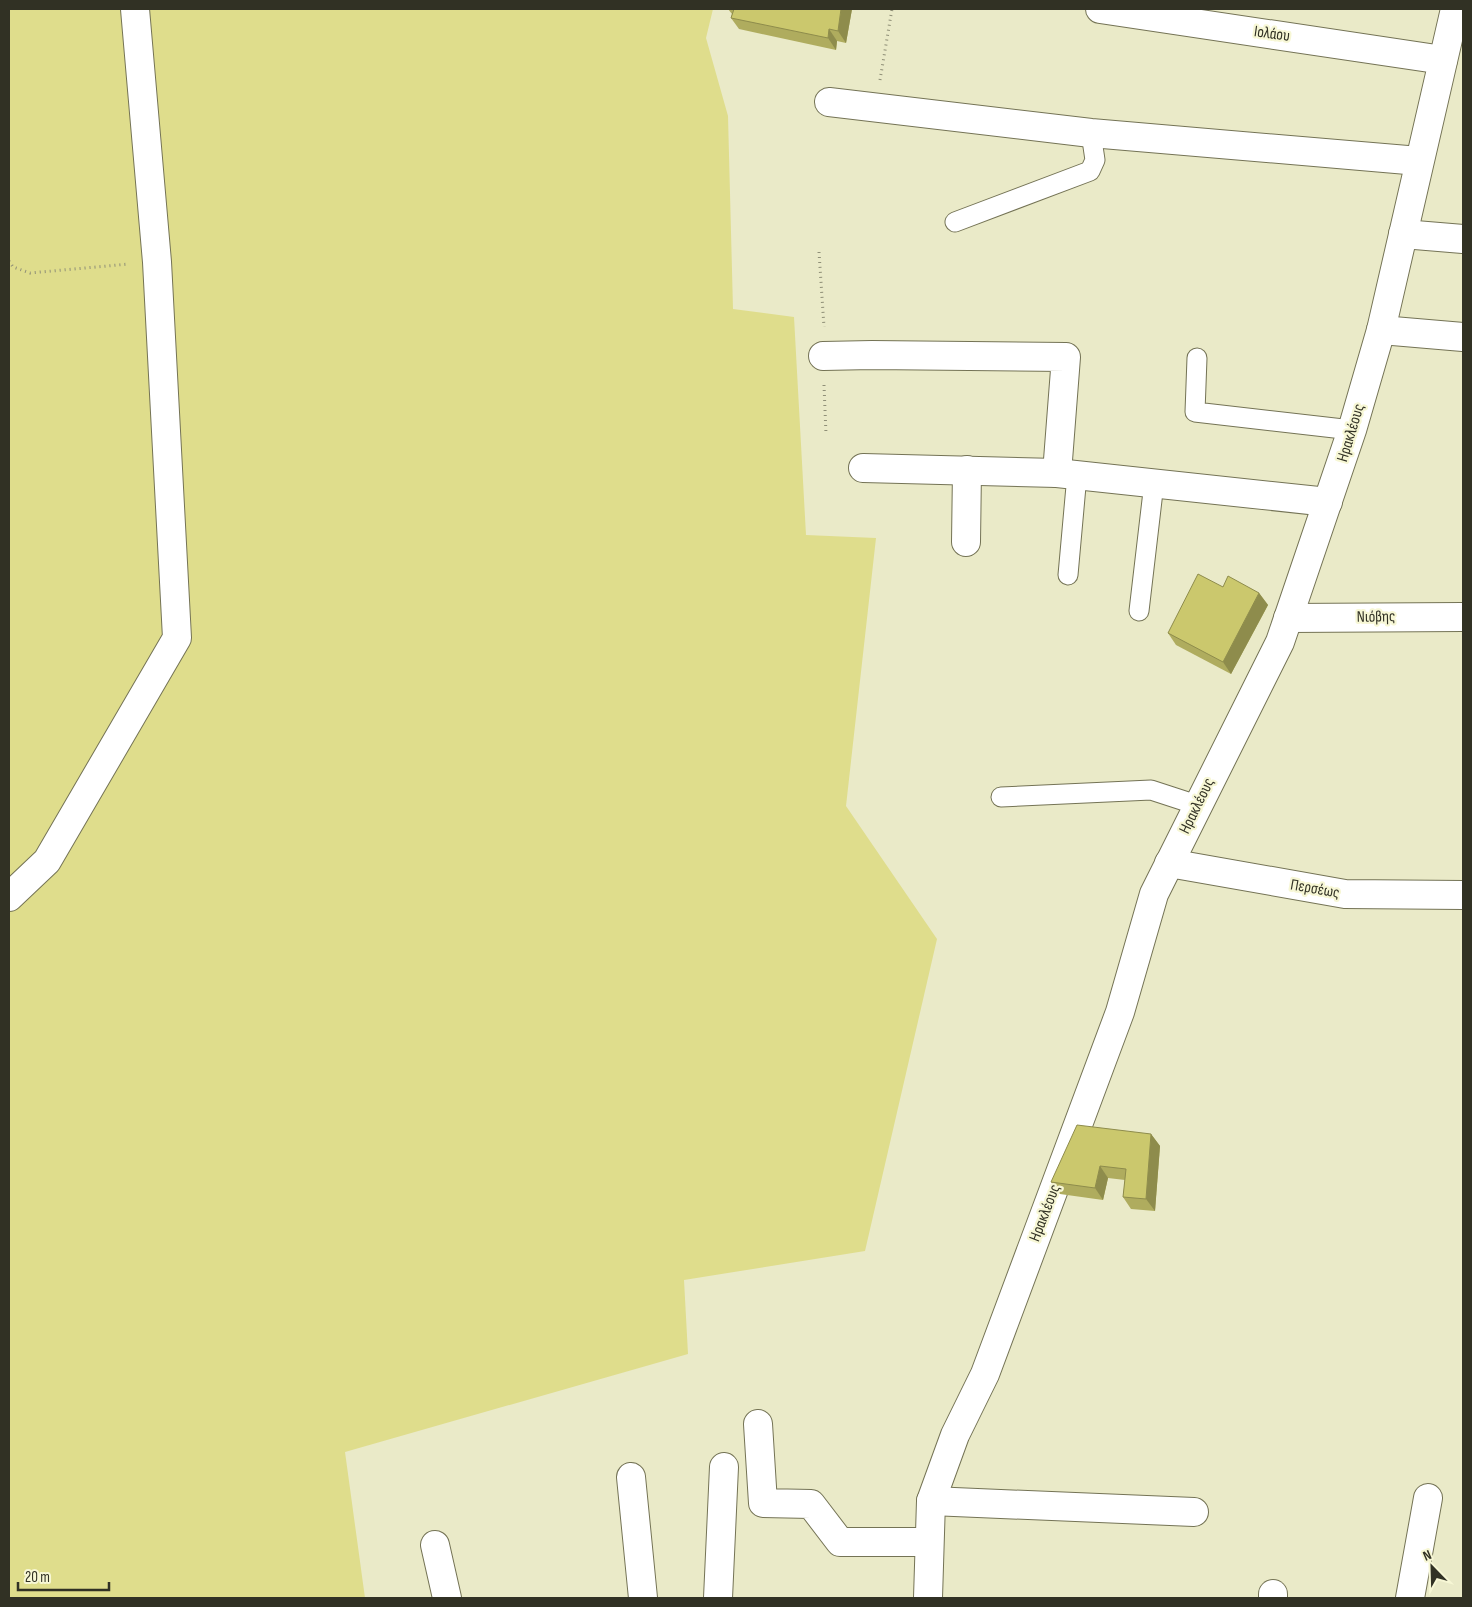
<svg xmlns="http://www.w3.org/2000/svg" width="1472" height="1607" font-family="'Sofia Sans Condensed',sans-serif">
	<rect width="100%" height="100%" fill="#eaeac8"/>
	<!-- green -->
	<polygon fill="#dfdd8c" points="9,9 713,9 706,38 728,116 733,309 794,317 806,535 876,538 846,806 937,939 865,1251 684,1280 688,1354 345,1452 365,1598 9,1598"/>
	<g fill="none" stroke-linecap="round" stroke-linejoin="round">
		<defs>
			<g id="lane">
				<polyline points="955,222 1090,171 1095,160 1091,133"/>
				<polyline points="1197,358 1195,412 1352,430"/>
				<polyline points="1068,575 1077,475"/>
				<polyline points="1139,611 1154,483"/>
				<polyline points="1001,797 1151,790 1197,805"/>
			</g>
			<g id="street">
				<polyline points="1100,9 1443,60"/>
				<polyline points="829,102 1091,133 1419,161"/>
				<polyline points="1403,234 1463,239"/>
				<polyline points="1381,330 1463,337"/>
				<polyline points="823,356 872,355 1066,357 1057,473"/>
				<polyline points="863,468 1057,473 1328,502"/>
				<polyline points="966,542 967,470"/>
				<polyline points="1288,618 1463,617"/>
				<polyline points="1169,863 1345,894 1463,895"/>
				<polyline points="9,897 47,861 177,638 157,262 135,9"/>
				<polyline points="758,1424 763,1503 811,1504 840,1542 929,1542"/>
				<polyline points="631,1477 643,1598"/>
				<polyline points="931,1501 1194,1512"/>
				<polyline points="435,1545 447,1598"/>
				<polyline points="718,1598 724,1467"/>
				<polyline points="1273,1598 1273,1594"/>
				<polyline points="1410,1598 1428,1498"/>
			</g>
			<polyline id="secondary" points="928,1598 931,1501 955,1435 985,1374 1120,1012 1154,894 1280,642 1352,430 1381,330 1455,9"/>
		</defs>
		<!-- lane casing -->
		<use href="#lane" stroke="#747355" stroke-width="21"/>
		<!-- street casing -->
		<use href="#street" stroke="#747355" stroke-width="30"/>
		<!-- secondary casing -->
		<use href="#secondary" stroke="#747355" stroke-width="30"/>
		<!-- path -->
		<g stroke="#8f8f77" stroke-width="3" stroke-dasharray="1 4" stroke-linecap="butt">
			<polyline points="880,80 892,9"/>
			<polyline points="819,252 824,327"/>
			<polyline points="9,261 13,267 30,273 129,264"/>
			<polyline points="824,385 826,434"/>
		</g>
		<!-- lane -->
		<use href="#lane" stroke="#fff" stroke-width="19"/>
		<!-- street -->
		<use href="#street" stroke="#fff" stroke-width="28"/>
		<!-- secondary -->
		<use href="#secondary" stroke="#fff" stroke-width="28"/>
	</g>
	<!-- wall -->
	<g fill="#afac5e">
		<polygon points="728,9 852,9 846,43 837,41 836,50 739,29 731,18 732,14"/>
		<polygon points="1223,587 1259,593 1268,605 1231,674 1176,645 1168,633"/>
		<polygon points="1151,1134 1160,1146 1155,1211 1131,1209 1123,1197 1125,1180 1108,1178 1103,1200 1060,1194 1051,1182"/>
	</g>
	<!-- shaded-wall -->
	<g fill="#8e8c4c">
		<polygon points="841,9 852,9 846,43 838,31"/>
		<polygon points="829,29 837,41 836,50 828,38"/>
		<polygon points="1259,593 1268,605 1231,674 1223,662"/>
		<polygon points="1151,1134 1160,1146 1155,1211 1146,1199"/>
		<polygon points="1100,1166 1108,1178 1103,1200 1095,1188"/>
	</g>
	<!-- building -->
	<g fill="#cbc86d" stroke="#8e8c4c">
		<polygon points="734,9 841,9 838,31 829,29 828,38 731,18"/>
		<polygon points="1198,574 1223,587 1228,576 1259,593 1223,662 1168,633"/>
		<polygon points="1077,1125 1151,1134 1146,1199 1123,1197 1126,1169 1100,1166 1095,1188 1051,1182"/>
	</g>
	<g text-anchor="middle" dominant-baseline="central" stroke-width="4.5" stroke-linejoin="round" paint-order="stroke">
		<!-- street labels -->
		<g font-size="16" fill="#313124" stroke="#f7f7d5">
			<text transform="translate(1272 34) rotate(8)">Ιολάου</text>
			<text transform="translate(1351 433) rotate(-73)">Ηρακλέους</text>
			<text transform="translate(1376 617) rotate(-1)">Νιόβης</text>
			<text transform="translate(1197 806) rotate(-64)">Ηρακλέους</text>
			<text transform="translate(1315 889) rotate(10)">Περσέως</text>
			<text transform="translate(1045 1213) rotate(-69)">Ηρακλέους</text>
		</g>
	</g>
	<!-- border -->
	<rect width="1472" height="1607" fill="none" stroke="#313124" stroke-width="20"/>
	<!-- north arrow -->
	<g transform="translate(1432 1567) rotate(337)" stroke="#f7f7d5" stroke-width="4" paint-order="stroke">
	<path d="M0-4L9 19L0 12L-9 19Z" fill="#313124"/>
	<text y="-8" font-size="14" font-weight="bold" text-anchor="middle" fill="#313124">N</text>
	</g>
	<!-- scale -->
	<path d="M18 1582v8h91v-8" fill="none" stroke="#313124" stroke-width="2.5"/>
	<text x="25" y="1582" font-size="15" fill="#313124" stroke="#f7f7d5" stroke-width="4" paint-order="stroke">20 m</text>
</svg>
